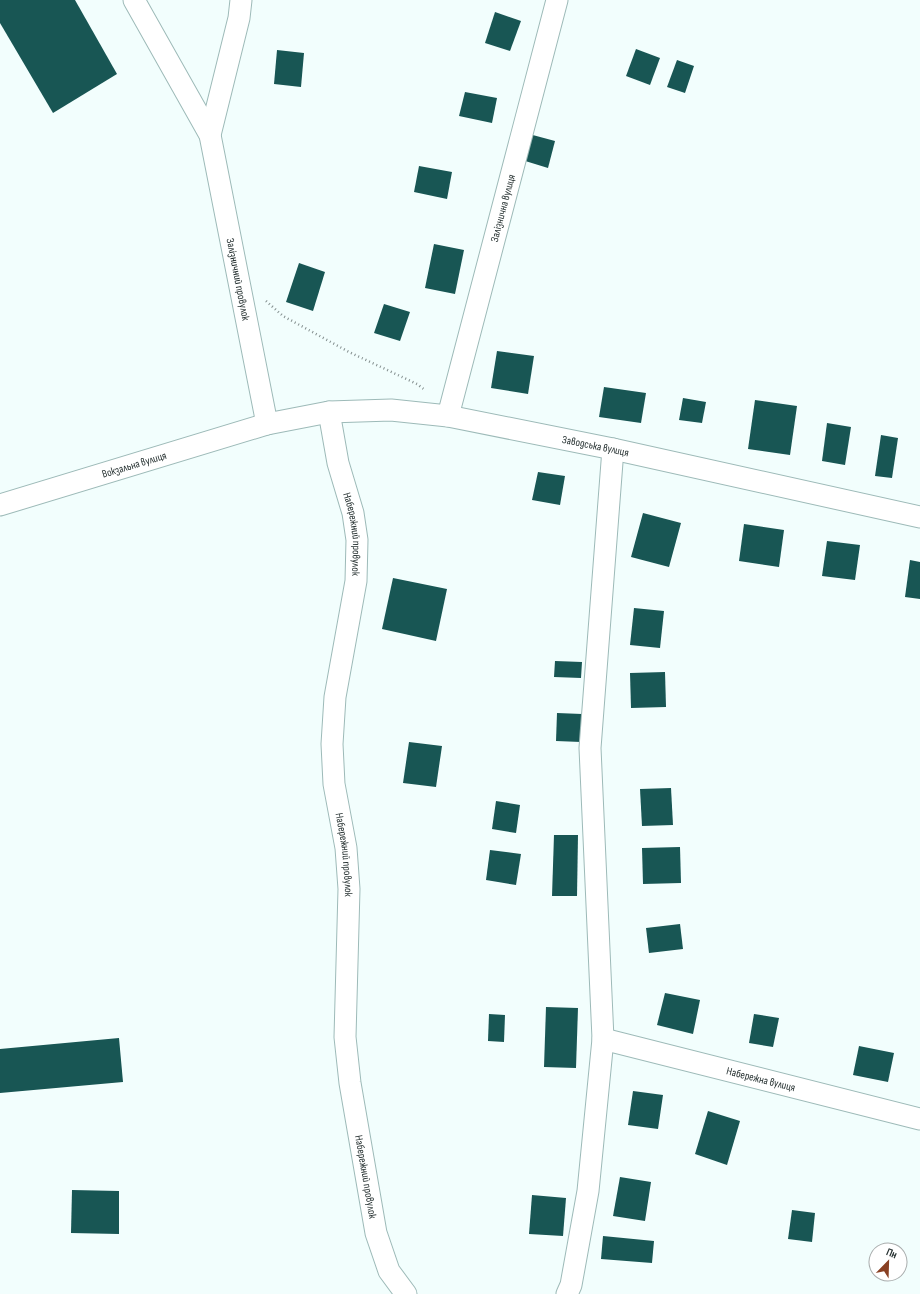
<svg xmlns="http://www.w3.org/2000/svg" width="920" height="1294" font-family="'Sofia Sans Condensed',sans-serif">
	<rect width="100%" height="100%" fill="#f2fefd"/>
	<!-- building -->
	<g fill="#185654">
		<polygon points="0,0 75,0 117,74 53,113 0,23"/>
		<polygon points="495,12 521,21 510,51 485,43"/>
		<polygon points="636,49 660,58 650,85 626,76"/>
		<polygon points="277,50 304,53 301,87 274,84"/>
		<polygon points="677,60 694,66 685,93 667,87"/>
		<polygon points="465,92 497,98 492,123 459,116"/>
		<polygon points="529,134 555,141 548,168 522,160"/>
		<polygon points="419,166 452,172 447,199 414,192"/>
		<polygon points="434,244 464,250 455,294 425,288"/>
		<polygon points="299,263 325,272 313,311 286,302"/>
		<polygon points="384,304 410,312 400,341 374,333"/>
		<polygon points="497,351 534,356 528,394 491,388"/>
		<polygon points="604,387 646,393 641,423 599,417"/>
		<polygon points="683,398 706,402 702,423 679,420"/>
		<polygon points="755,400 797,406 790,455 748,449"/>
		<polygon points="827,423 851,427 845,465 822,461"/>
		<polygon points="881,435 898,438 892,478 875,476"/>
		<polygon points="538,472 565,476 560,505 532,500"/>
		<polygon points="643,513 681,523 669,567 631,557"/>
		<polygon points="744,524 784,530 779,567 739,561"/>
		<polygon points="827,541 860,545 855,580 822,576"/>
		<polygon points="910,560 920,562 920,599 905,597"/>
		<polygon points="393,578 447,589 436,641 382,629"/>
		<polygon points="634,608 664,611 660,648 630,645"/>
		<polygon points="555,661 582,662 581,678 554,677"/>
		<polygon points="665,672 666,707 631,708 630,673"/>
		<polygon points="557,713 582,714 581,742 556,741"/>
		<polygon points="409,742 442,746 436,787 403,783"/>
		<polygon points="671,788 673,825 642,826 640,789"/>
		<polygon points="496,801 520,805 516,833 492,829"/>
		<polygon points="554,835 578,835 577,896 552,896"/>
		<polygon points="680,847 681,883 643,884 642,848"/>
		<polygon points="490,850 521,854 516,885 486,880"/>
		<polygon points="680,924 683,949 649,953 646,928"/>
		<polygon points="665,993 700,1000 693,1034 657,1025"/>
		<polygon points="546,1007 578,1008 576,1068 544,1067"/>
		<polygon points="489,1014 505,1015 504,1042 488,1041"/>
		<polygon points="754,1014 779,1018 773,1047 749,1043"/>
		<polygon points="119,1038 123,1082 0,1093 0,1049"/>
		<polygon points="859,1046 894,1053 888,1082 853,1075"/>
		<polygon points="633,1091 663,1095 658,1129 628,1125"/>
		<polygon points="708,1111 740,1121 727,1165 695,1154"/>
		<polygon points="620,1177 651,1182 645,1221 613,1216"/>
		<polygon points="72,1190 119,1191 119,1234 71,1233"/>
		<polygon points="532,1195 566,1198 563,1236 529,1234"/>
		<polygon points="792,1210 815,1213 812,1242 788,1239"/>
		<polygon points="603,1236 654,1241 652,1263 601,1259"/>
	</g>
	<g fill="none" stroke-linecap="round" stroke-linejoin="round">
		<defs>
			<g id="street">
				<path id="s1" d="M134 0 210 135 267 424"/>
				<polyline points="210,135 239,18 241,0"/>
				<path id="s2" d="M329 412 338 463 353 513 357 540 356 581 335 697 332 744 334 784 346 848 349 889 345 1037 350 1083 376 1233 389 1271 406 1294"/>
				<path id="s3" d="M448 416 557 0"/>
				<path id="s4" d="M0 505 267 424 329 412 391 410 448 416 613 449 920 517"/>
				<path id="s5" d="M603 1039 920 1119"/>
				<polyline points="567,1294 571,1285 588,1191 603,1039 590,748 613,449"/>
			</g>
		</defs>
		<!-- street casing -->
		<use href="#street" stroke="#9dbab8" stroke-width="23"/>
		<!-- path -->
		<polyline stroke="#848f8f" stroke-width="2.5" stroke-dasharray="1 3" stroke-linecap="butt" points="266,301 283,316 349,352 417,384 425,390"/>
		<!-- street -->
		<use href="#street" stroke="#fff" stroke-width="21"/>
	</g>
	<g text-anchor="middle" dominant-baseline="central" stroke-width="4" stroke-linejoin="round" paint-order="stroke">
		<!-- street labels -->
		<g font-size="11" fill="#273232" stroke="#fff">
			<text stroke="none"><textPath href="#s3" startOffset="215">Залізнична вулиця</textPath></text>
			<text stroke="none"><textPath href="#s1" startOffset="302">Залізничний провулок</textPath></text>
			<text stroke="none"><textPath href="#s4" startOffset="612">Заводська вулиця</textPath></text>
			<text stroke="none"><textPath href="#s4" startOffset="140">Вокзальна вулиця</textPath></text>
			<text stroke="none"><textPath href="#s2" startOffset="125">Набережний провулок</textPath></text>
			<text stroke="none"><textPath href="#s2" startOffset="449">Набережний провулок</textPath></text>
			<text stroke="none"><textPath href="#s5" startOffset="163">Набережна вулиця</textPath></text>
			<text stroke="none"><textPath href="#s2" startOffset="773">Набережний провулок</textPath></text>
		</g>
	</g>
	<!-- north arrow -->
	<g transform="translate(888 1262) rotate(23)"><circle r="19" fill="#ffffff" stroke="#a9adad"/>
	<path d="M0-3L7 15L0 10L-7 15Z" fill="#894023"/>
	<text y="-6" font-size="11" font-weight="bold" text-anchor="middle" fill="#273232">Пн</text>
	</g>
</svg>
